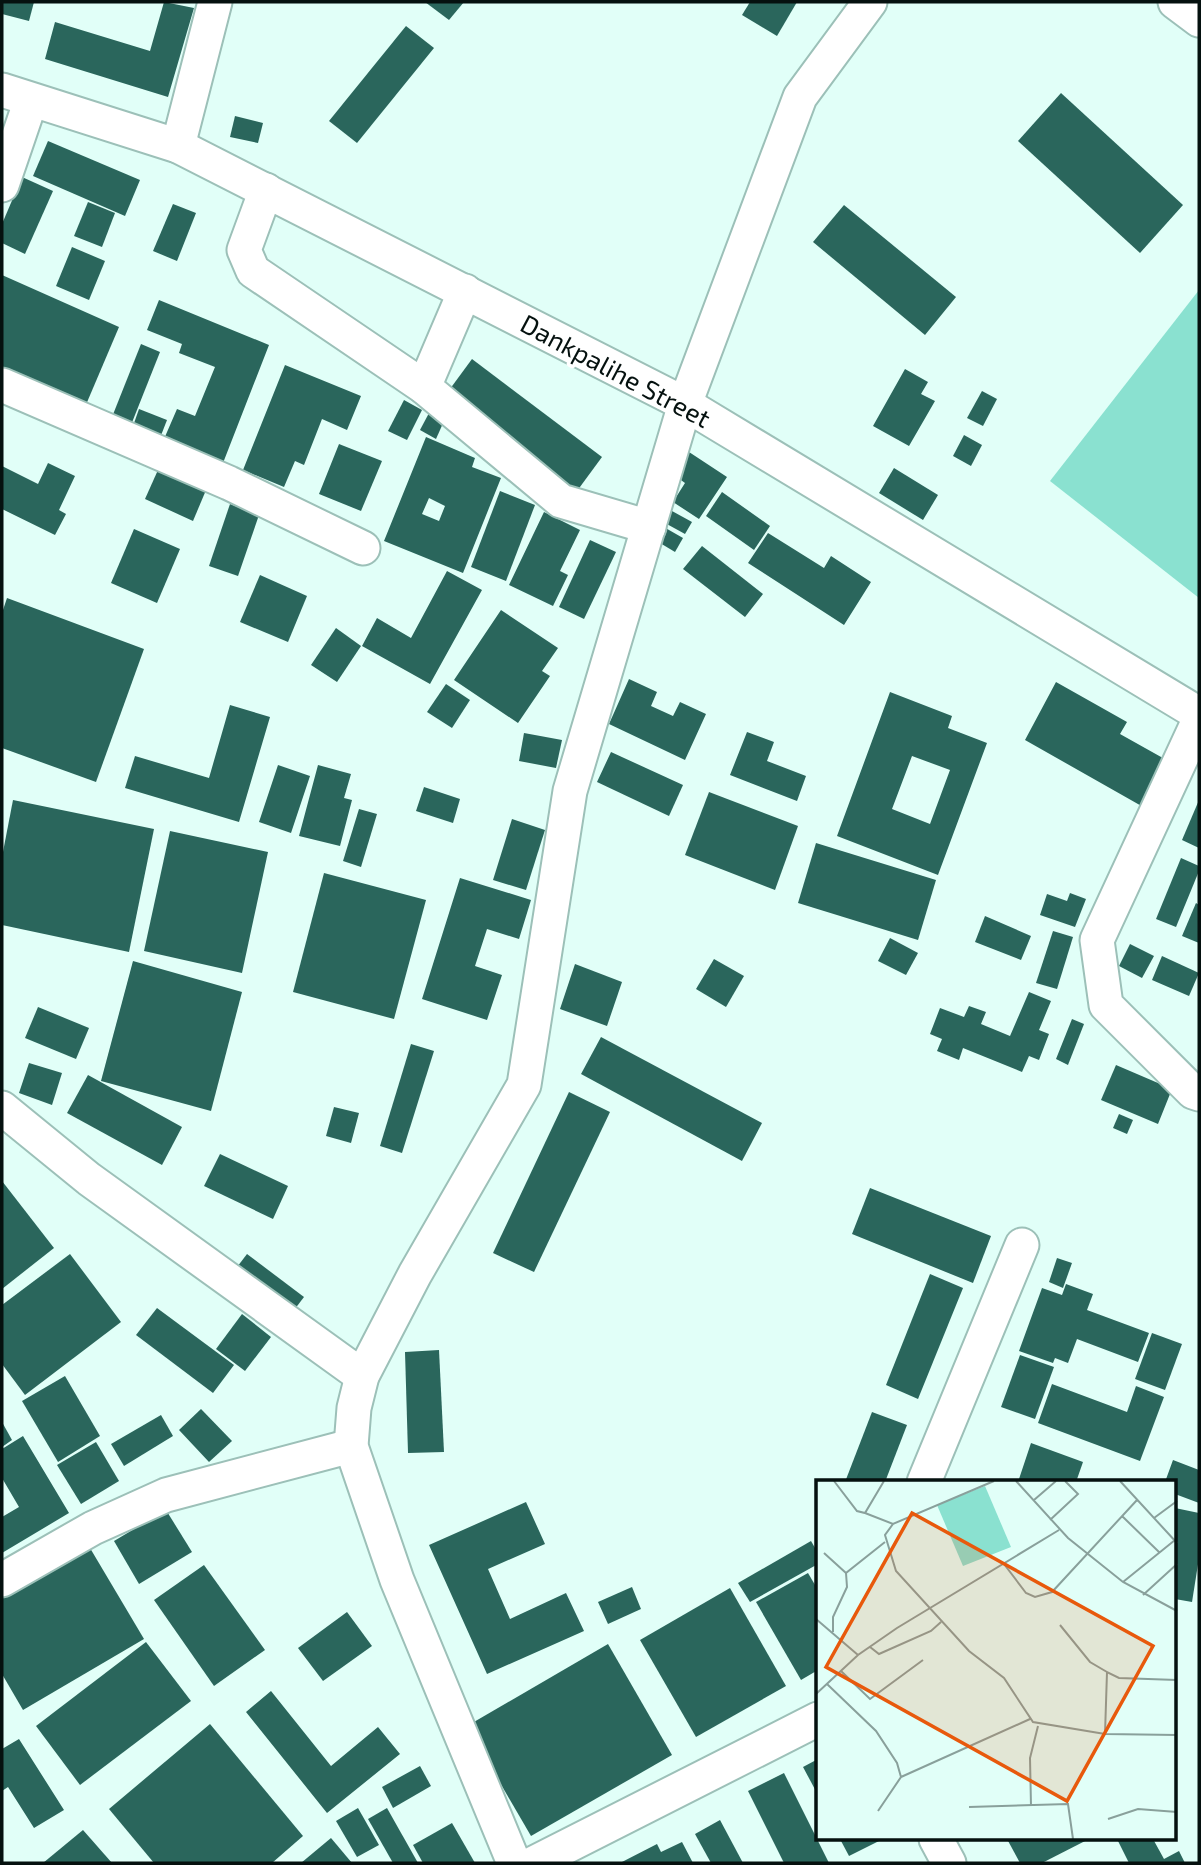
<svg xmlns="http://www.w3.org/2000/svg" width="1201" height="1865" font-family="'Exo 2',sans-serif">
	<rect width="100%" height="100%" fill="#e1fff8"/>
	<!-- green -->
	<polygon fill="#8ae1d0" points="1199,290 1199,598 1050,481"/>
	<!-- building -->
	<g fill="#2a665c" fill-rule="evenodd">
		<polygon points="2,2 34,2 29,21 2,14"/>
		<polygon points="164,2 194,8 168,97 45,59 55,22 150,51"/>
		<polygon points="425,2 464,2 449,20"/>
		<polygon points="750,2 797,2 777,36 742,15"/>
		<polygon points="406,26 434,48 357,143 329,121"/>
		<polygon points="1061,93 1183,205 1140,253 1018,141"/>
		<polygon points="235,116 263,123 258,143 230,137"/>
		<polygon points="48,141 140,180 125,216 33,176"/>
		<polygon points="22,177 53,191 25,254 2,243 2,224"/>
		<polygon points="88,202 115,213 102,247 74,236"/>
		<polygon points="173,204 196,213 177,261 153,251"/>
		<polygon points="844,205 956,297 925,335 813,242"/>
		<polygon points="72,247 105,261 89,300 56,286"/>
		<polygon points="2,275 119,327 85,407 2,370"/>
		<polygon points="159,300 269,345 223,463 164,439 177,409 195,416 215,367 179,353 182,344 147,330"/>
		<polygon points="141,344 160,352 131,425 112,417"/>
		<polygon points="472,359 602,457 577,491 447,393"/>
		<polygon points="285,365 361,396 347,430 322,419 304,465 295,461 284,487 243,470"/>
		<polygon points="905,369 928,382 921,394 935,401 909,446 873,426"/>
		<polygon points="982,391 997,399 983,426 967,418"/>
		<polygon points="404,400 422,410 407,440 388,431"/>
		<polygon points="139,409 167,420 160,438 133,426"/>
		<polygon points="429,413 444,421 436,439 420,430"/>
		<polygon points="964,435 982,445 971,466 953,456"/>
		<path d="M426 437 475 458 472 467 501 478 463 573 384 541ZM429 498 445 506 439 521 422 514Z"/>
		<polygon points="339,444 382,461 361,511 319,494"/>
		<polygon points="689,452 727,477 699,519 673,502 685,483 674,475"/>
		<polygon points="162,461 209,483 193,521 145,499"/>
		<polygon points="48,463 75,476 59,510 66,514 55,535 2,509 2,466 38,484"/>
		<polygon points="894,468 938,495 923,520 879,493"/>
		<polygon points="500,491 535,505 506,581 471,567"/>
		<polygon points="722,492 770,526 754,550 706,516"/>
		<polygon points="230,504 259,515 238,576 209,566"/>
		<polygon points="672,511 692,522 685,534 665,523"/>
		<polygon points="544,512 580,530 560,571 568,575 553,606 509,585"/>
		<polygon points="662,526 683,538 675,552 655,540"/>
		<polygon points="134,529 180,549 157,603 111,583"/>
		<polygon points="768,533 824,568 831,556 871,582 844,625 748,563"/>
		<polygon points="590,540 616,552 584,619 559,607"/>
		<polygon points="702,546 763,594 745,617 683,569"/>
		<polygon points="447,571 482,590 430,684 362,646 377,618 411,638"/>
		<polygon points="260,575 307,596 288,642 240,622"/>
		<polygon points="7,598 144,649 96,782 2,748 2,613"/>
		<polygon points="501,610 558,648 542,671 550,676 518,723 454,680"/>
		<polygon points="336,628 361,646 337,682 311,665"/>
		<polygon points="629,679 657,692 651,706 673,716 680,702 706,714 685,760 609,724"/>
		<polygon points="1056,682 1127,722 1120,734 1170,762 1145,808 1025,740"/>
		<polygon points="446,684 470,700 452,728 427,712"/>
		<path d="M890 692 952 716 948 728 987 743 938 875 837 836ZM912 756 950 770 930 824 892 809Z"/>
		<polygon points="230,705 270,717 239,822 125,788 135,756 209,778"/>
		<polygon points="747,732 774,742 767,761 806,776 797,801 730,775"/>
		<polygon points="524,733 562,740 556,768 519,761"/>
		<polygon points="611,752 683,785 669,816 597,782"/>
		<polygon points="278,765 310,776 291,833 259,822"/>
		<polygon points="318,765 351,774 344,798 352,800 340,846 299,836"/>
		<polygon points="424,787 460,799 453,823 416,811"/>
		<polygon points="709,792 798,826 775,890 685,855"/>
		<polygon points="13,800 154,829 129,952 2,925 2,857"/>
		<polygon points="1199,800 1199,848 1182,840"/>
		<polygon points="359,809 377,814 361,867 343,861"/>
		<polygon points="512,819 545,830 526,890 493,880"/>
		<polygon points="170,831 268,852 242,973 144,951"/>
		<polygon points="816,843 936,880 918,940 798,903"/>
		<polygon points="1181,858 1199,866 1199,871 1176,927 1156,919"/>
		<polygon points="324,873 426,900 394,1019 293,992"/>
		<polygon points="460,878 531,900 519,939 487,929 475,966 502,975 487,1020 422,999"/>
		<polygon points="1070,893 1086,899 1075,927 1040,915 1047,894 1067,901"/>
		<polygon points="1196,903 1199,905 1199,943 1182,936"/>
		<polygon points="985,916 1031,936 1021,960 975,942"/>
		<polygon points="1053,931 1073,937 1057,989 1036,983"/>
		<polygon points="890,938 918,953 906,975 878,961"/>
		<polygon points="1130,944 1154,956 1142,978 1119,966"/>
		<polygon points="1162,956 1199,973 1189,996 1152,980"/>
		<polygon points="714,959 744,976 726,1007 696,989"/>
		<polygon points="133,961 242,992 211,1111 101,1081"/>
		<polygon points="575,964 622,982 607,1026 560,1009"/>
		<polygon points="1029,992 1051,1001 1039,1030 1049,1034 1039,1060 1029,1056 1022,1072 963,1048 959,1060 937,1051 942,1039 930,1034 940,1008 964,1017 969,1006 986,1012 981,1024 1010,1036"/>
		<polygon points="38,1007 89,1028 76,1059 25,1038"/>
		<polygon points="1072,1019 1084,1024 1068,1065 1056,1059"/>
		<polygon points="601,1037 762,1123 742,1161 581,1074"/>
		<polygon points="411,1044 434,1051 402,1153 380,1146"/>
		<polygon points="29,1063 62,1073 52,1105 19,1093"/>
		<polygon points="1116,1065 1172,1089 1158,1124 1101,1100"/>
		<polygon points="88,1075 182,1127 162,1165 67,1113"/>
		<polygon points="569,1092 610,1112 534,1272 493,1253"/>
		<polygon points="334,1107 359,1113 351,1143 326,1136"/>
		<polygon points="1119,1114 1133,1120 1127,1134 1113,1128"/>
		<polygon points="220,1154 288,1186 273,1219 204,1186"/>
		<polygon points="2,1181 54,1248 2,1289"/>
		<polygon points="870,1188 991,1236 973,1283 852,1234"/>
		<polygon points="70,1254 121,1322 25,1395 2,1364 2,1305"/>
		<polygon points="247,1254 304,1297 288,1318 231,1275"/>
		<polygon points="1057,1258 1072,1263 1063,1288 1049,1282"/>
		<polygon points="930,1274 963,1288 918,1399 886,1385"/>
		<polygon points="1066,1284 1093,1294 1087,1310 1149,1333 1138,1362 1077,1339 1068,1363 1055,1358 1053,1363 1019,1351 1042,1288 1062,1295"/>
		<polygon points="157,1308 234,1365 213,1393 136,1335"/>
		<polygon points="242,1314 271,1337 245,1371 216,1349"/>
		<polygon points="1152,1333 1182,1344 1165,1390 1135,1379"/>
		<polygon points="439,1350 444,1452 408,1453 405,1352"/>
		<polygon points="1020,1355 1054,1367 1035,1419 1001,1407"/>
		<polygon points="65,1376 100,1436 58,1462 22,1401"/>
		<polygon points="1052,1384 1127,1412 1136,1386 1164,1397 1140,1461 1038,1423"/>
		<polygon points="201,1409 232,1441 209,1462 179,1430"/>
		<polygon points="872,1412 907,1425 885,1482 845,1482"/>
		<polygon points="161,1415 173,1436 124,1466 111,1444"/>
		<polygon points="2,1422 12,1440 2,1447"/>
		<polygon points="23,1436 69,1513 2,1553 2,1517 19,1507 2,1478 2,1449"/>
		<polygon points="96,1442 119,1481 81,1504 57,1465"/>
		<polygon points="1031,1443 1083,1462 1076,1482 1018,1482"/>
		<polygon points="1173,1460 1199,1470 1199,1503 1175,1494 1175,1482 1165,1482"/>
		<polygon points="526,1502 545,1544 488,1569 510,1619 566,1593 584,1631 487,1674 429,1545"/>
		<polygon points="1175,1508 1199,1513 1199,1558 1192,1602 1175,1599"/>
		<polygon points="166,1510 192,1552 139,1584 114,1541"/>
		<polygon points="811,1541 818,1553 818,1564 750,1602 738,1583"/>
		<polygon points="87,1543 144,1639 23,1710 2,1674 2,1593"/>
		<polygon points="204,1565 265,1650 214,1686 154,1600"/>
		<polygon points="808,1573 818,1590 818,1670 801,1680 756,1602"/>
		<polygon points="632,1587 641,1609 608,1624 598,1602"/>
		<polygon points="730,1588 786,1686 696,1737 640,1640"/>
		<polygon points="347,1612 372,1646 323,1681 298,1648"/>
		<polygon points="146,1642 191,1701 80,1785 36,1726"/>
		<polygon points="608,1644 672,1755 531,1836 467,1726"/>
		<polygon points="271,1691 331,1766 378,1727 400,1754 327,1813 246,1712"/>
		<polygon points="210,1724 303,1836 272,1863 154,1863 109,1809"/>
		<polygon points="19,1739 64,1810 34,1828 8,1787 2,1791 2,1749"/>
		<polygon points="818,1759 818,1795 803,1767"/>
		<polygon points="420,1766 431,1786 393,1808 382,1787"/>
		<polygon points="784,1773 829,1863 784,1863 748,1791"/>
		<polygon points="358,1808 379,1845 357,1857 336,1821"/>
		<polygon points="387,1808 418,1863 393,1863 368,1819"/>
		<polygon points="720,1820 743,1863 711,1863 695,1834"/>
		<polygon points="452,1823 475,1863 423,1863 413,1845"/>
		<polygon points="83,1830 112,1863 43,1863"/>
		<polygon points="331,1838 352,1863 301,1863"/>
		<polygon points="840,1839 883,1839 849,1856"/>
		<polygon points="1007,1839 1089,1839 1042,1863 1020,1863"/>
		<polygon points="1117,1839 1153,1839 1164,1859 1179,1851 1185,1863 1129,1863"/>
		<polygon points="682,1842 693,1863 620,1863 657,1844 661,1852"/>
	</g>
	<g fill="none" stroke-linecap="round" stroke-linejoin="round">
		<defs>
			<g id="street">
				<polyline points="1175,2 1199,20"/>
				<polyline points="2,90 178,146 685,404 1199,714"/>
				<polyline points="178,146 215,2"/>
				<polyline points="2,185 31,100"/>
				<polyline points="266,190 244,250 253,271 424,387 561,501 649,527"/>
				<polyline points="2,385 229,483 363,548"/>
				<polyline points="424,387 465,291"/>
				<polyline points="1199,720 1097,940 1106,1005 1193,1092 1199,1094"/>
				<polyline points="2,1108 89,1179 362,1376"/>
				<polyline points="924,1482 1022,1245"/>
				<polyline points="2,1580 93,1528 166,1495 351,1446"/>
				<polyline points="936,1839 949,1863"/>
				<polyline points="514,1863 397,1580 351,1446 354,1408 362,1376 415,1274 524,1085 570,791 685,404 800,97 870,2"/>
				<polyline points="534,1863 818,1719"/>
			</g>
		</defs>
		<!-- street casing -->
		<use href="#street" stroke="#9cc0b8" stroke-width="37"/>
		<!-- street -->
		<use href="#street" stroke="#fff" stroke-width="33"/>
	</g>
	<g text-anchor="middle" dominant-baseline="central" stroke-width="7" stroke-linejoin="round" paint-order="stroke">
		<!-- street labels -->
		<g font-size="26" fill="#05110f" stroke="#fff">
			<text transform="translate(616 370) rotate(28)">Dankpalihe Street</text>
		</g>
	</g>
	<!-- overview -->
	<g transform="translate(816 1480)">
		<rect width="360" height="360" fill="#e1fff8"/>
		<path d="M169 6 195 67 147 86 121 25Z" fill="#8ae1d0"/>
		<path fill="none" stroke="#89a09b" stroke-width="2" d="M18 1 41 31 49 33 68 1M200 1 252 58 307 102 361 131M304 1 361 63M218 20 240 1M49 33 77 44 178 1M306 36 343 72M338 38 361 21M234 40 262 14 249 1M77 44 69 55 80 91 153 171 188 198 217 242 289 254 361 255M8 73 30 93M188 84 210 113 219 117 236 112 321 20M307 102 359 60M327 115 361 84M0 139 42 175M244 145 274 182 291 192M17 152V137L31 107 30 93 69 62M54 167 63 174 115 151 125 142M25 191 54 219 107 180M11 204 60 251 81 283 85 297 62 331M0 214 42 175 81 148 243 50M289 254 291 192 303 198 361 200M85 297 214 239M215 326 214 278 222 246M153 327 252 324 257 359M292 339 322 329 361 332"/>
		<path fill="#e8590c" fill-opacity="0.15" stroke="#e8590c" stroke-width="3.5" d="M96 33 337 166 251 321 10 187Z"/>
		<rect width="360" height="360" fill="none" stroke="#05110f" stroke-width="3.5"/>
	</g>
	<!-- border -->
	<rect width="1201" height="1865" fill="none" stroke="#05110f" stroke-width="7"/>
</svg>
